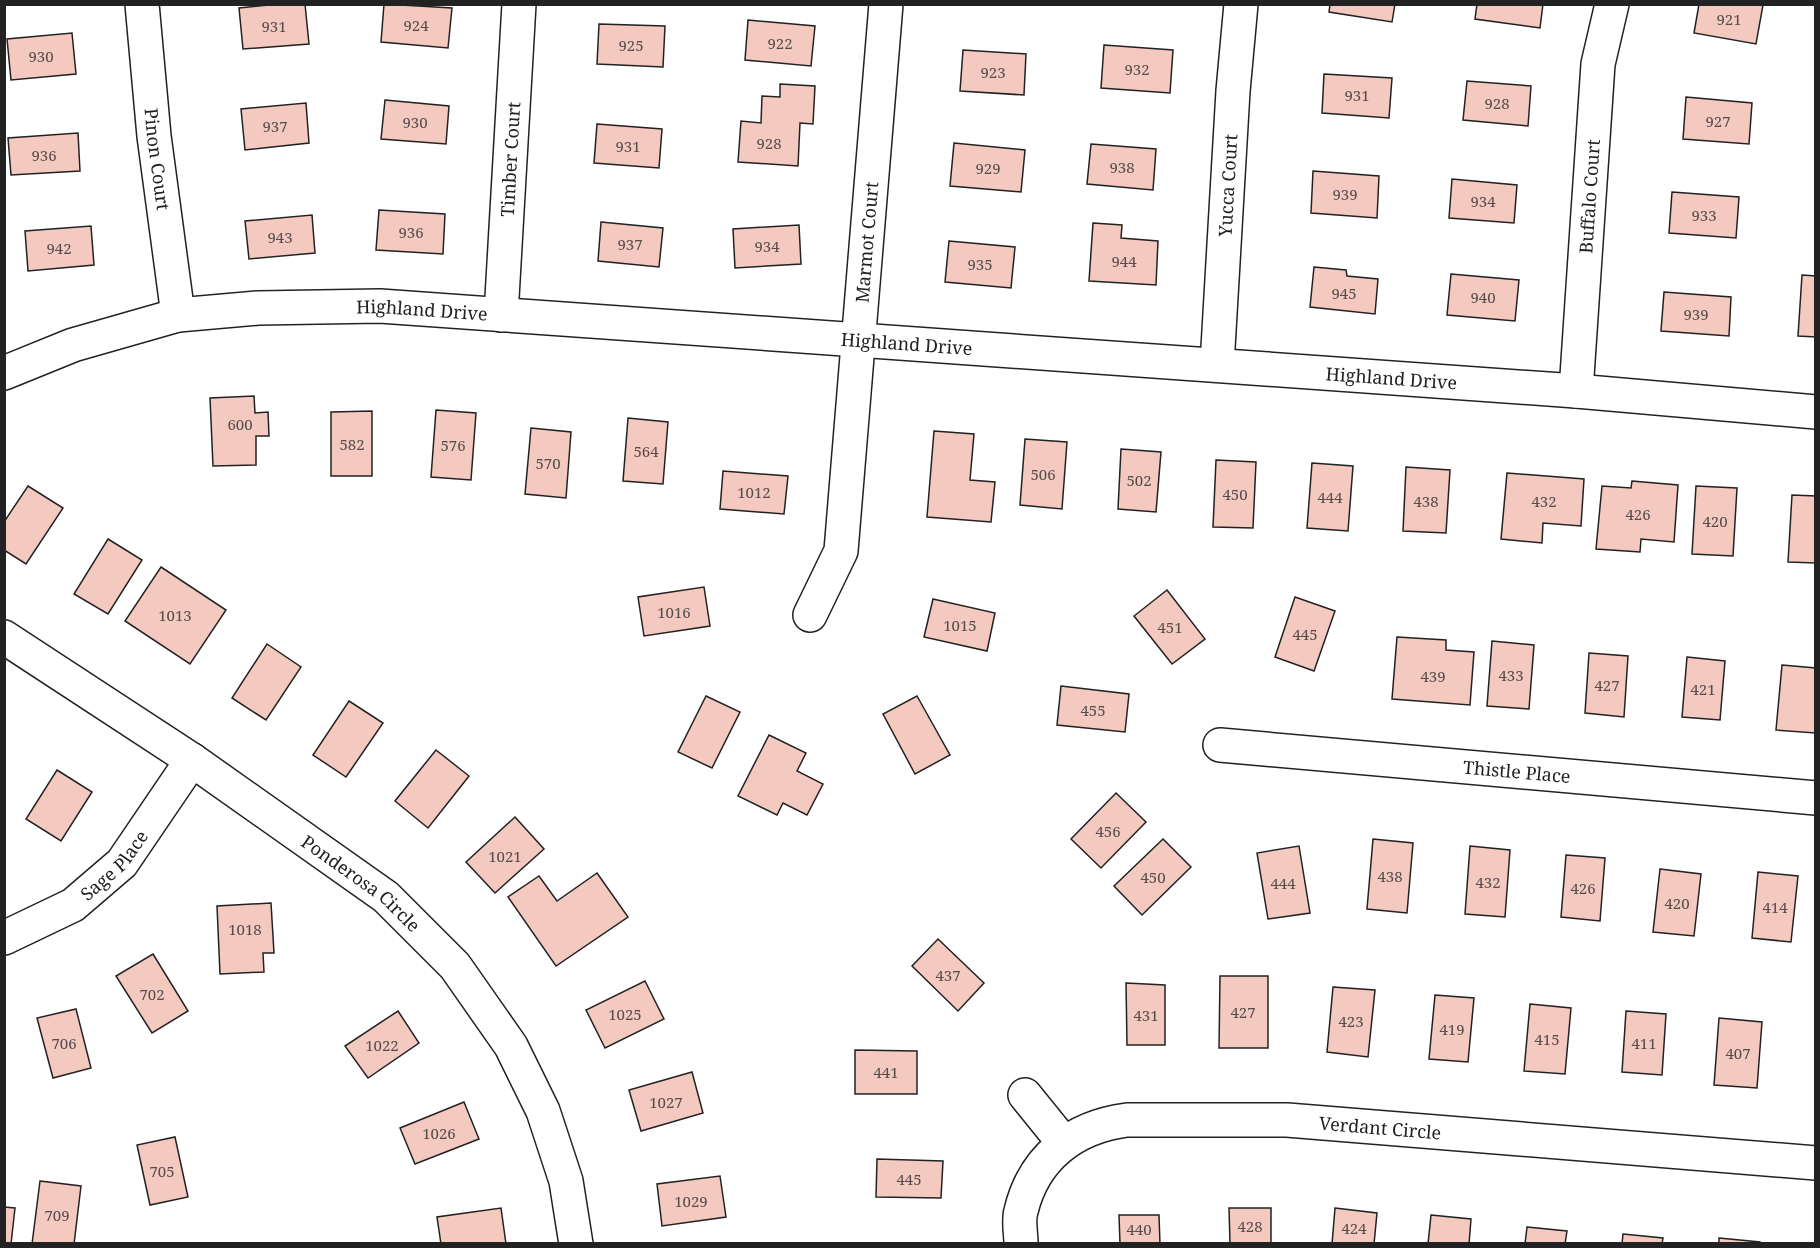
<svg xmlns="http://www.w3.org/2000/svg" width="1820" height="1248" font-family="'Noto Serif',serif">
	<rect width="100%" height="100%" fill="#fff"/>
	<!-- building -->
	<g fill="#f3c9c0" stroke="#222" stroke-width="1.5">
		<polygon points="278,4 305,4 309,44 243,49 239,8"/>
		<polygon points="384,4 452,8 448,48 381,42"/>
		<polygon points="1330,4 1395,4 1392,22 1329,12"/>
		<polygon points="1477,4 1543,4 1540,28 1475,19"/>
		<polygon points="1699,4 1763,5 1756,44 1694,33"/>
		<polygon points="748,20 815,26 811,66 745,60"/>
		<polygon points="599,24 665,26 663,67 597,64"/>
		<polygon points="72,33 76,74 11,80 7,39"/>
		<polygon points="1104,45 1173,50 1170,93 1101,88"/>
		<polygon points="963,50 1026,54 1024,95 960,91"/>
		<polygon points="1324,74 1392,78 1389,118 1322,113"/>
		<polygon points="1467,81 1531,86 1528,126 1463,120"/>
		<polygon points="780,84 815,86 813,124 800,123 798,166 738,162 741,121 761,123 762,96 780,97"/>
		<polygon points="1686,97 1752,103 1749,144 1683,139"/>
		<polygon points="385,100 449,106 446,144 381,139"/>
		<polygon points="306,103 309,143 245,150 241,109"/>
		<polygon points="597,124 662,129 659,168 594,163"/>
		<polygon points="78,133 80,171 11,175 8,138"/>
		<polygon points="954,143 1025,150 1021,192 950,186"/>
		<polygon points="1091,144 1156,149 1153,190 1087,184"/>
		<polygon points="1313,171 1379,176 1377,218 1311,213"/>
		<polygon points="1452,179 1517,185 1514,223 1449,218"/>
		<polygon points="1672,192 1739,197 1736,238 1669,233"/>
		<polygon points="379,210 445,214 443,254 376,250"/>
		<polygon points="312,215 315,253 249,259 245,221"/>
		<polygon points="601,222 663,228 659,267 598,261"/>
		<polygon points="1093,223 1122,225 1121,238 1158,241 1156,285 1089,281"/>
		<polygon points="799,225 801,264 735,268 733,229"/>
		<polygon points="91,226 94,265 28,271 25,231"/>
		<polygon points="949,241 1015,247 1011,288 945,282"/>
		<polygon points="1314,267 1346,270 1347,276 1378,279 1375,314 1310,307"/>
		<polygon points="1451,274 1519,280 1515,321 1447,315"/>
		<polygon points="1802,275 1816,276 1816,337 1798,336"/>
		<polygon points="1664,292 1731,297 1729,336 1661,331"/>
		<polygon points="254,396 255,413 268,412 269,436 256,436 256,465 213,466 210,398"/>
		<polygon points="436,410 476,413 471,480 431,477"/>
		<polygon points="372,411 372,476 331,476 331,412"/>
		<polygon points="628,418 668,422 663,484 623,481"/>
		<polygon points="531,428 571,432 566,498 525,494"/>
		<polygon points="934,431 974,434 970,480 995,482 991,522 927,517"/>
		<polygon points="1025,439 1067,442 1062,509 1020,505"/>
		<polygon points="1121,449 1161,452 1156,512 1118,509"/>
		<polygon points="1216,460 1256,462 1253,528 1213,527"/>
		<polygon points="1312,463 1353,466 1348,531 1307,528"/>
		<polygon points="1406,467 1450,470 1446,533 1403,531"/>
		<polygon points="723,471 788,476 784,514 720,509"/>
		<polygon points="1507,473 1584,479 1581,526 1543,523 1542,543 1501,539"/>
		<polygon points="1632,481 1678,485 1674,542 1641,539 1640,552 1596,549 1602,486 1631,488"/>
		<polygon points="28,486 63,508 26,564 4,550 4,522"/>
		<polygon points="1696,486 1737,488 1733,556 1692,554"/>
		<polygon points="1792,495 1816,496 1816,563 1788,562"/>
		<polygon points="108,539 142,560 108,614 74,594"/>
		<polygon points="161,567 226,610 190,664 125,621"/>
		<polygon points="704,587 710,626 644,636 638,597"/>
		<polygon points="1167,590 1205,639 1172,664 1134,616"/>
		<polygon points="1295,597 1335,611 1314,671 1275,657"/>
		<polygon points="933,599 995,613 987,651 924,637"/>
		<polygon points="1397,637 1446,640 1446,650 1474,652 1470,705 1392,699"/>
		<polygon points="1492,641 1534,645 1529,709 1487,706"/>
		<polygon points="267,644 301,667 266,720 232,698"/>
		<polygon points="1589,653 1628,656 1624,717 1585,713"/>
		<polygon points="1687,657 1725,661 1720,720 1682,717"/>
		<polygon points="1782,665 1816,668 1815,733 1776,730"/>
		<polygon points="1061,686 1129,694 1125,732 1057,725"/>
		<polygon points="706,696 740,712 712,768 678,752"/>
		<polygon points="917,696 950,755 915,774 883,714"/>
		<polygon points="349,701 383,723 346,777 313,755"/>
		<polygon points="769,735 806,753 797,771 823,784 807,815 783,803 777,815 738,796"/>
		<polygon points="436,750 469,776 428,828 395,801"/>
		<polygon points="57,770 92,792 61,841 26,819"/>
		<polygon points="1116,793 1146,822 1101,868 1071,839"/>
		<polygon points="515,817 544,849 495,893 466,862"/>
		<polygon points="1163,839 1191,867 1142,915 1114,886"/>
		<polygon points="1373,839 1413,843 1407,913 1367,909"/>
		<polygon points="1299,846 1310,913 1268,919 1257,853"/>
		<polygon points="1470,846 1510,850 1505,917 1465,914"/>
		<polygon points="1566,855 1605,858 1600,921 1561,917"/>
		<polygon points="1660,869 1701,874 1694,936 1653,932"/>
		<polygon points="1758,872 1798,876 1791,942 1752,938"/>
		<polygon points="597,873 628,917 556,966 508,897 539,876 557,901"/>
		<polygon points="271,903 274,953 263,953 264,972 220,974 217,906"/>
		<polygon points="938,939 984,983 958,1011 912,966"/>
		<polygon points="153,954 188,1011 152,1033 116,976"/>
		<polygon points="1220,976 1268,976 1268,1048 1219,1048"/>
		<polygon points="645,981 664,1019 605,1048 586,1010"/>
		<polygon points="1126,983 1165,985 1165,1045 1127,1045"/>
		<polygon points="1333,987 1375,990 1368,1057 1327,1052"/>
		<polygon points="1435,995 1474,998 1468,1062 1429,1059"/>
		<polygon points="1530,1004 1571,1008 1565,1074 1524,1071"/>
		<polygon points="76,1009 91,1068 53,1078 37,1018"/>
		<polygon points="398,1011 419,1043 368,1078 345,1046"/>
		<polygon points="1626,1011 1666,1014 1662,1075 1622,1072"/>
		<polygon points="1719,1018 1762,1022 1757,1088 1714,1085"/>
		<polygon points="855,1050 917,1051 917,1094 855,1094"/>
		<polygon points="692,1072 703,1113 641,1131 629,1090"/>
		<polygon points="464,1102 479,1139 415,1164 400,1128"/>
		<polygon points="175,1137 188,1197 150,1205 137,1145"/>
		<polygon points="877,1159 943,1161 941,1198 876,1197"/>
		<polygon points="720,1176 726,1217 662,1226 657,1184"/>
		<polygon points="40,1181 81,1186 74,1244 32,1244"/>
		<polygon points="4,1207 15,1208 11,1244 4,1244"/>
		<polygon points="501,1208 506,1244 441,1244 437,1217"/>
		<polygon points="1229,1208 1271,1208 1271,1244 1230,1244"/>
		<polygon points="1335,1208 1377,1213 1374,1244 1332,1244"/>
		<polygon points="1119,1215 1159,1215 1160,1244 1120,1244"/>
		<polygon points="1431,1215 1471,1219 1469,1244 1428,1244"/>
		<polygon points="1527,1227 1567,1231 1565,1244 1525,1244"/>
		<polygon points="1623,1234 1663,1238 1662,1244 1622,1244"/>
		<polygon points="1719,1238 1760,1242 1760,1244 1719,1244"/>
	</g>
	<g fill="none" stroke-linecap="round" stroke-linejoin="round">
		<defs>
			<g id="minor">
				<path id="s1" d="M142 4 154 136 178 315"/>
				<path id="s2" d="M501 315 519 4"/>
				<path id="s3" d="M1217 365 1233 91 1241 4"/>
				<path id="s4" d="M4 373 73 345 178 315 258 308 380 306 1576 391 1816 412"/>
				<path id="s5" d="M1576 391 1598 64 1612 4"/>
				<path id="s6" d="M810 615 841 551 886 4"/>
				<path id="s7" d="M4 637 192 760 386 897 455 966 511 1046 543 1111 566 1181 576 1244"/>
				<path id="s8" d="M1220 745 1816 798"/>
				<path id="s9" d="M4 938 73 905 122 863 192 760"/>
				<polyline points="1025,1095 1063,1142"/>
				<path id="s10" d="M1021 1244C1021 1233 1018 1220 1021 1211 1034 1157 1074 1127 1127 1120H1287L1816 1163"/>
			</g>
		</defs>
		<!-- minor casing -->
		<use href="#minor" stroke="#222" stroke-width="36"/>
		<!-- minor -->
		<use href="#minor" stroke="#fff" stroke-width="33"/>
	</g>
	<g text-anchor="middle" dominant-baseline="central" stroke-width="4.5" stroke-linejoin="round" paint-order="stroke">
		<!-- number labels -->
		<g font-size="15" fill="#564c4a">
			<text x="1729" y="19">921</text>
			<text x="416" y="25">924</text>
			<text x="274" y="26">931</text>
			<text x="780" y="43">922</text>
			<text x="631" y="45">925</text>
			<text x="41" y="56">930</text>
			<text x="1137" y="69">932</text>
			<text x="993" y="72">923</text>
			<text x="1357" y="95">931</text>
			<text x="1497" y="103">928</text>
			<text x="1718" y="121">927</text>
			<text x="415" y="122">930</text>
			<text x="275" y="126">937</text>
			<text x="769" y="143">928</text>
			<text x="628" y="146">931</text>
			<text x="44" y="155">936</text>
			<text x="1122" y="167">938</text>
			<text x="988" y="168">929</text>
			<text x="1345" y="194">939</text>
			<text x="1483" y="201">934</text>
			<text x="1704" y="215">933</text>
			<text x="411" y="232">936</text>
			<text x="280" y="237">943</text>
			<text x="630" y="244">937</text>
			<text x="767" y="246">934</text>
			<text x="59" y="248">942</text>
			<text x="1124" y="261">944</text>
			<text x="980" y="264">935</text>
			<text x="1344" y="293">945</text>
			<text x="1483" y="297">940</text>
			<text x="1696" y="314">939</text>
			<text x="240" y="424">600</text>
			<text x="352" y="444">582</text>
			<text x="453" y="445">576</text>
			<text x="646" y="451">564</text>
			<text x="548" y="463">570</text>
			<text x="1043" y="474">506</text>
			<text x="1139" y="480">502</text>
			<text x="754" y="492">1012</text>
			<text x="1235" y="494">450</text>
			<text x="1330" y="497">444</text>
			<text x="1426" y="501">438</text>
			<text x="1544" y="501">432</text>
			<text x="1638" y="514">426</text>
			<text x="1715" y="521">420</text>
			<text x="674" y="612">1016</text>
			<text x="175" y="615">1013</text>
			<text x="960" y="625">1015</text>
			<text x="1170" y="627">451</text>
			<text x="1305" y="634">445</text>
			<text x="1511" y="675">433</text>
			<text x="1433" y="676">439</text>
			<text x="1607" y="685">427</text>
			<text x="1703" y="689">421</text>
			<text x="1093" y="710">455</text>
			<text x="1108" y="831">456</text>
			<text x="505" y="856">1021</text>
			<text x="1390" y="876">438</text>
			<text x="1153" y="877">450</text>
			<text x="1488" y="882">432</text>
			<text x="1283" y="883">444</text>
			<text x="1583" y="888">426</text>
			<text x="1677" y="903">420</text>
			<text x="1775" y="907">414</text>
			<text x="245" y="929">1018</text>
			<text x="948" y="975">437</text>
			<text x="152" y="994">702</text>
			<text x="1243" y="1012">427</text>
			<text x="625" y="1014">1025</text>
			<text x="1146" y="1015">431</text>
			<text x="1351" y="1021">423</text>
			<text x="1452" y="1029">419</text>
			<text x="1547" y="1039">415</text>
			<text x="64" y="1043">706</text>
			<text x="1644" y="1043">411</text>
			<text x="382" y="1045">1022</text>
			<text x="1738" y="1053">407</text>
			<text x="886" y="1072">441</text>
			<text x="666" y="1102">1027</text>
			<text x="439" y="1133">1026</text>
			<text x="162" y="1171">705</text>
			<text x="909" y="1179">445</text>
			<text x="691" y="1201">1029</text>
			<text x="57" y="1215">709</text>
			<text x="1250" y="1226">428</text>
			<text x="1354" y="1228">424</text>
			<text x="1139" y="1229">440</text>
		</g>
		<!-- street labels -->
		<g font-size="18" fill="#222" stroke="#fff">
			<text stroke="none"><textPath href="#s1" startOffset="156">Pinon Court</textPath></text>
			<text stroke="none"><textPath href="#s2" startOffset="156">Timber Court</textPath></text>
			<text stroke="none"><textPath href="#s3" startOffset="180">Yucca Court</textPath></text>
			<text stroke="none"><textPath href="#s5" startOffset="195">Buffalo Court</textPath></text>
			<text stroke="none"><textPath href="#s6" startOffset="381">Marmot Court</textPath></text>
			<text stroke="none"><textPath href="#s4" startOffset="428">Highland Drive</textPath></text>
			<text stroke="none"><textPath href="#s4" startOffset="914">Highland Drive</textPath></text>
			<text stroke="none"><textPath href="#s4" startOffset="1400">Highland Drive</textPath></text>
			<text stroke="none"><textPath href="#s8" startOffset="298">Thistle Place</textPath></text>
			<text stroke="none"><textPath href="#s9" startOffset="134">Sage Place</textPath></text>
			<text stroke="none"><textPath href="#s7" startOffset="434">Ponderosa Circle</textPath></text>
			<text stroke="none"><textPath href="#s10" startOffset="436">Verdant Circle</textPath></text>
		</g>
	</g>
	<!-- border -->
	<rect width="1820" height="1248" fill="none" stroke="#222222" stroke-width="12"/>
</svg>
